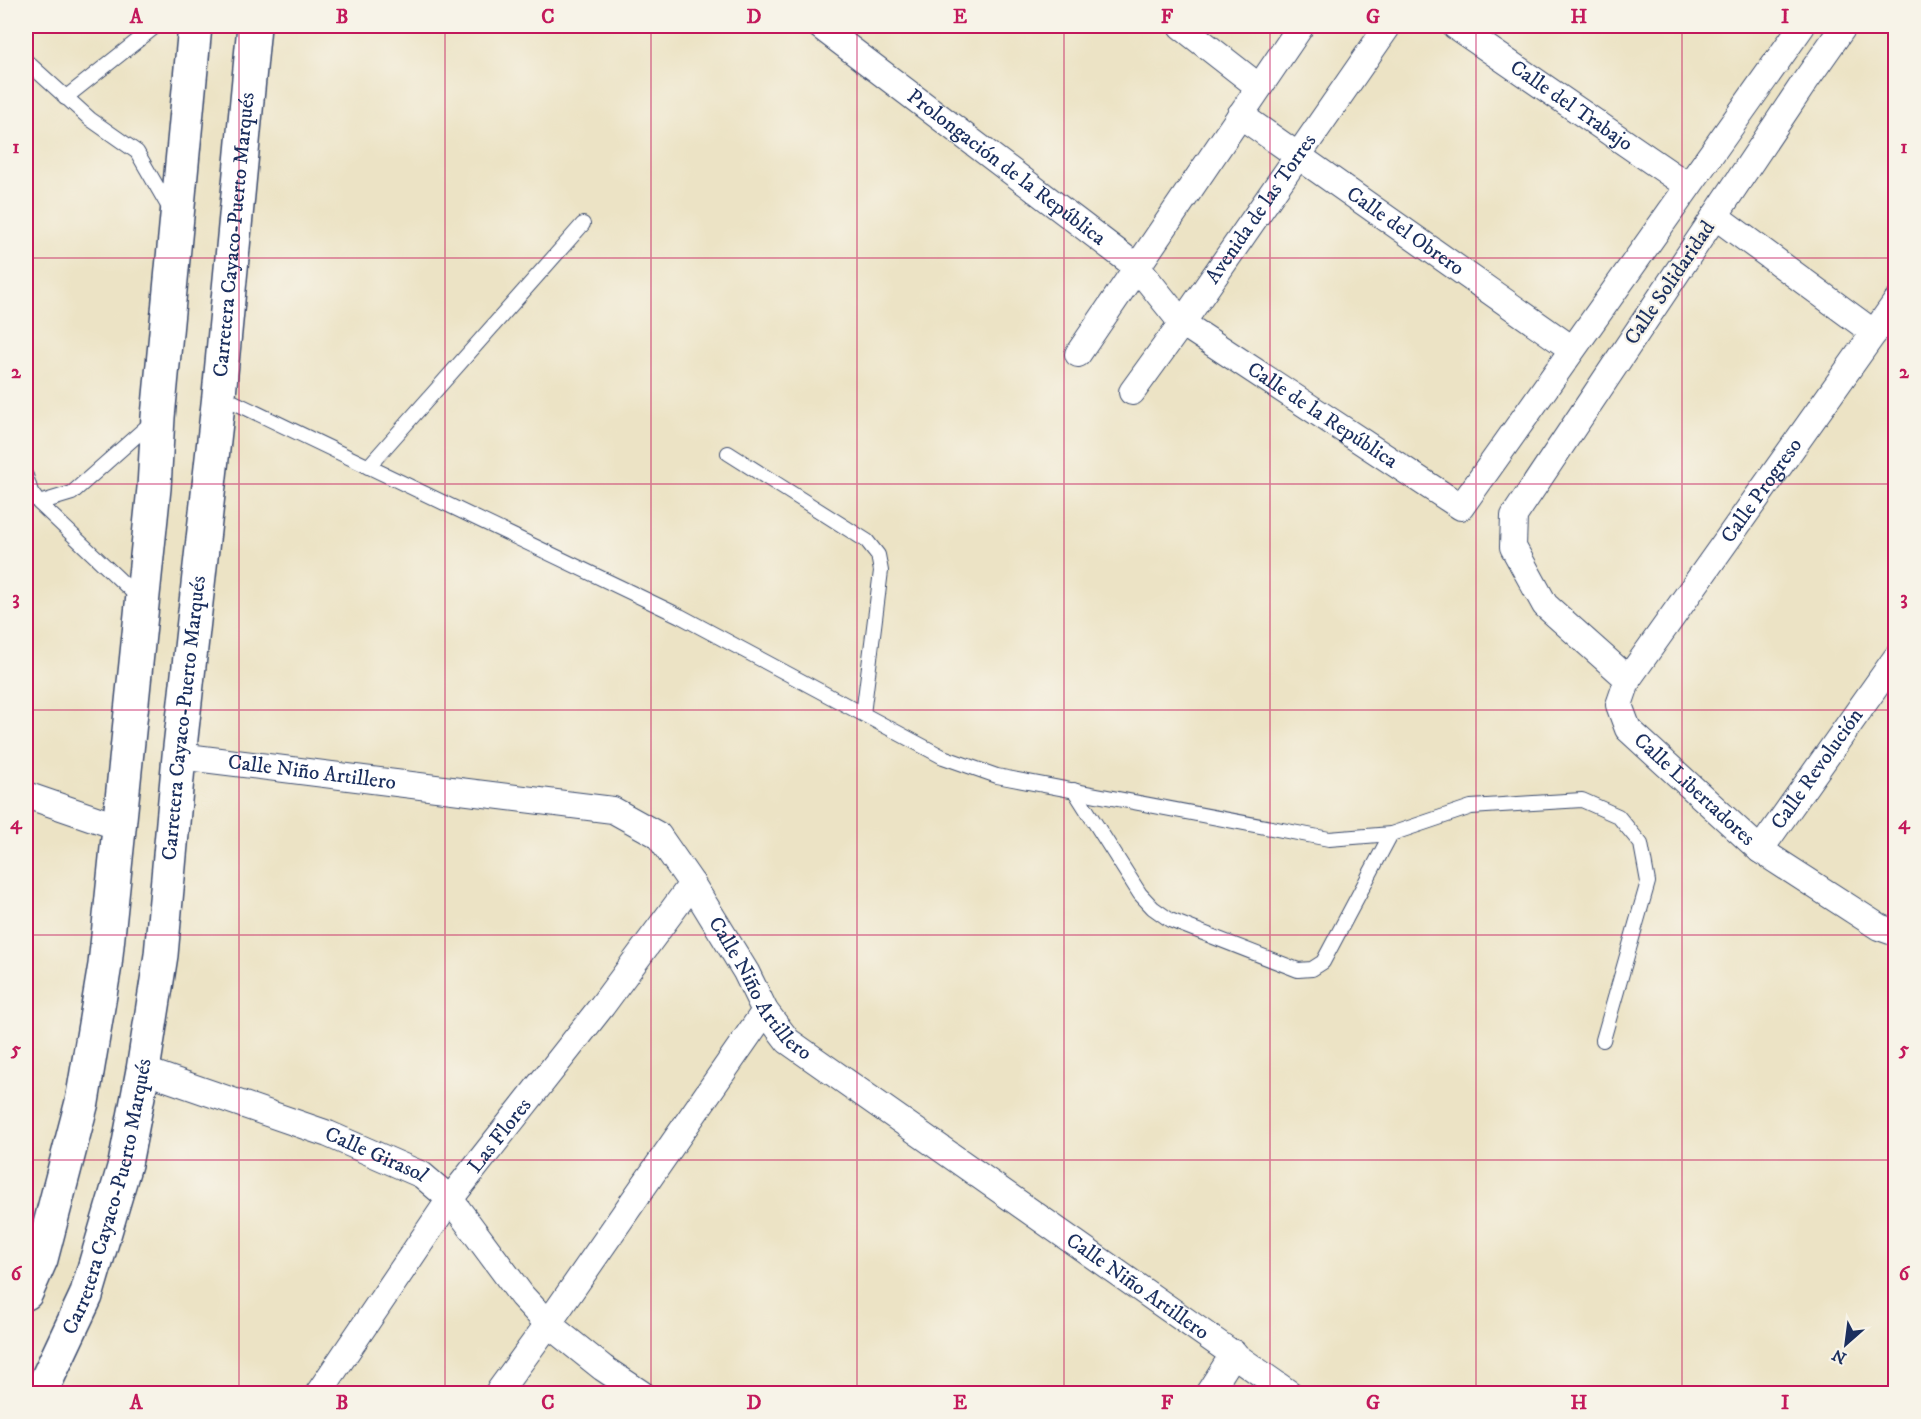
<svg xmlns="http://www.w3.org/2000/svg" width="1921" height="1419" font-family="'IM FELL DW Pica',serif">
	<rect width="100%" height="100%" fill="#f7f3e8"/>
	<filter id="ink" filterUnits="userSpaceOnUse"><feTurbulence type="fractalNoise" baseFrequency=".0167" numOctaves="2"/><feDisplacementMap in="SourceGraphic" scale="12" xChannelSelector="R" yChannelSelector="G"/><feConvolveMatrix kernelMatrix="1 2 1 2 8 2 1 2 1" color-interpolation-filters="sRGB"/></filter>
	<filter id="wash" filterUnits="userSpaceOnUse"><feTurbulence type="fractalNoise" baseFrequency=".008" numOctaves="4" result="noise"/><feDisplacementMap in="SourceGraphic" scale="24" xChannelSelector="R" yChannelSelector="G"/><feGaussianBlur stdDeviation="1.35" result="paint"/><feColorMatrix in="noise" values="0 0 0 0 0 0 0 0 0 0 0 0 0 0 0 0 0 1.4 0 .05"/><feComposite in="paint" operator="in"/></filter>
	<g filter="url(#wash)">
		<rect width="100%" height="100%" fill="#ece3c5"/>
	</g>
	<g filter="url(#ink)">
		<g fill="none" stroke-linecap="round" stroke-linejoin="round">
			<defs>
				<g id="service">
					<polyline points="26,61 90,119 137,152 171,211"/>
					<polyline points="65,98 156,26"/>
					<polyline points="219,395 680,616 943,757 997,776 1329,839 1391,834 1471,807 1582,800 1618,816 1641,844 1648,882 1603,1040"/>
					<polyline points="728,453 867,541 878,555 881,571 863,714"/>
					<polyline points="368,467 583,224"/>
					<polyline points="26,476 31,492 39,503 141,600"/>
					<polyline points="39,503 72,493 152,422"/>
					<polyline points="1074,790 1140,894 1153,908 1170,920 1298,970 1312,969 1323,962 1391,834"/>
				</g>
				<g id="minor">
					<path id="s1" d="M820 26 1137 267 1182 323 1461 507 1802 26"/>
					<polyline points="1181,26 1259,87"/>
					<path id="s2" d="M1455 26 1688 186"/>
					<path id="s3" d="M1844 26 1806 80 1514 516 1513 547 1545 605 1628 679 1619 705 1628 729 1760 850 1879 927 1896 933"/>
					<path id="s4" d="M1240 115 1572 349"/>
					<polyline points="1715,216 1874,333"/>
					<polyline points="1078,354 1301,26"/>
					<path id="s5" d="M1132 392 1182 323 1388 26"/>
					<path id="s6" d="M1628 679 1896 302"/>
					<path id="s7" d="M179 756 613 810 658 835 692 884 746 972 765 1011 788 1041 1290 1394"/>
					<polyline points="26,795 119,827"/>
					<path id="s8" d="M1760 850 1896 658"/>
					<path id="s9" d="M143 1070 328 1134 422 1175 450 1199 522 1296 548 1324 603 1368 642 1394"/>
					<path id="s10" d="M318 1394 450 1199 602 1006 692 884"/>
					<polyline points="497,1394 548,1324 765,1011"/>
					<polyline points="1208,1394 1234,1353"/>
				</g>
				<g id="primary">
					<polyline points="26,1293 41,1259 82,1102 105,965 154,488 158,417 195,26"/>
					<path id="s11" d="M40 1394 86 1296 125 1164 143 1070 161 955 179 756 219 395 254 26"/>
				</g>
			</defs>
			<!-- service casing -->
			<use href="#service" stroke="#3a4a6d" stroke-width="16"/>
			<!-- minor casing -->
			<use href="#minor" stroke="#3a4a6d" stroke-width="28"/>
			<!-- primary casing -->
			<use href="#primary" stroke="#3a4a6d" stroke-width="36"/>
			<!-- service -->
			<use href="#service" stroke="#fff" stroke-width="14"/>
			<!-- minor -->
			<use href="#minor" stroke="#fff" stroke-width="26"/>
			<!-- primary -->
			<use href="#primary" stroke="#fff" stroke-width="33"/>
		</g>
	</g>
	<!-- grid -->
	<path fill="none" stroke="#c2185b" stroke-width="1.5" stroke-opacity="0.55" d="M239 26V1394M445 26V1394M651 26V1394M857 26V1394M1064 26V1394M1270 26V1394M1476 26V1394M1682 26V1394M26 258H1896M26 484H1896M26 710H1896M26 935H1896M26 1160H1896"/>
	<g text-anchor="middle" dominant-baseline="central" stroke-width="4.5" stroke-linejoin="round" paint-order="stroke">
		<!-- street labels -->
		<g font-size="21" fill="#1b2f5e" stroke="#f7f3e8">
			<text stroke="none"><textPath href="#s2" startOffset="141">Calle del Trabajo</textPath></text>
			<text stroke="none"><textPath href="#s1" startOffset="234">Prolongación de la República</textPath></text>
			<text stroke="none"><textPath href="#s5" startOffset="224">Avenida de las Torres</textPath></text>
			<text stroke="none"><textPath href="#s4" startOffset="202">Calle del Obrero</textPath></text>
			<text stroke="none"><textPath href="#s11" startOffset="1182">Carretera Cayaco-Puerto Marqués</textPath></text>
			<text transform="translate(1670 283) rotate(-56)">Calle Solidaridad</text>
			<text stroke="none"><textPath href="#s1" startOffset="638">Calle de la República</textPath></text>
			<text stroke="none"><textPath href="#s6" startOffset="231">Calle Progreso</textPath></text>
			<text stroke="none"><textPath href="#s11" startOffset="696">Carretera Cayaco-Puerto Marqués</textPath></text>
			<text stroke="none"><textPath href="#s8" startOffset="99">Calle Revolución</textPath></text>
			<text stroke="none"><textPath href="#s7" startOffset="134">Calle Niño Artillero</textPath></text>
			<text stroke="none"><textPath href="#s3" startOffset="942">Calle Libertadores</textPath></text>
			<text stroke="none"><textPath href="#s7" startOffset="674">Calle Niño Artillero</textPath></text>
			<text stroke="none"><textPath href="#s10" startOffset="316">Las Flores</textPath></text>
			<text stroke="none"><textPath href="#s9" startOffset="248">Calle Girasol</textPath></text>
			<text stroke="none"><textPath href="#s11" startOffset="210">Carretera Cayaco-Puerto Marqués</textPath></text>
			<text stroke="none"><textPath href="#s7" startOffset="1160">Calle Niño Artillero</textPath></text>
		</g>
	</g>
	<!-- margin -->
	<rect width="1921" height="1419" fill="none" stroke="#f7f3e8" stroke-width="66"/>
	<!-- north arrow -->
	<g transform="translate(1846 1344) rotate(208)" stroke="#f7f3e8" stroke-width="4.5" paint-order="stroke">
	<path d="M0-4.5L10 22L0 15L-10 22Z" fill="#1b2f5e"/>
	<text y="-9" font-size="16" font-weight="bold" text-anchor="middle" fill="#1b2f5e">N</text>
	</g>
	<rect x="33" y="33" width="1855" height="1353" fill="none" stroke="#c2185b" stroke-width="2"/>
	<g font-size="20" text-anchor="middle" font-weight="bold" fill="#c2185b">
		<text x="136" y="23">A</text>
		<text x="342" y="23">B</text>
		<text x="548" y="23">C</text>
		<text x="754" y="23">D</text>
		<text x="960" y="23">E</text>
		<text x="1167" y="23">F</text>
		<text x="1373" y="23">G</text>
		<text x="1579" y="23">H</text>
		<text x="1785" y="23">I</text>
		<text x="16" y="153">1</text>
		<text x="1904" y="153">1</text>
		<text x="16" y="378">2</text>
		<text x="1904" y="378">2</text>
		<text x="16" y="604">3</text>
		<text x="1904" y="604">3</text>
		<text x="16" y="829">4</text>
		<text x="1904" y="829">4</text>
		<text x="16" y="1055">5</text>
		<text x="1904" y="1055">5</text>
		<text x="16" y="1280">6</text>
		<text x="1904" y="1280">6</text>
		<text x="136" y="1409">A</text>
		<text x="342" y="1409">B</text>
		<text x="548" y="1409">C</text>
		<text x="754" y="1409">D</text>
		<text x="960" y="1409">E</text>
		<text x="1167" y="1409">F</text>
		<text x="1373" y="1409">G</text>
		<text x="1579" y="1409">H</text>
		<text x="1785" y="1409">I</text>
	</g>
</svg>
